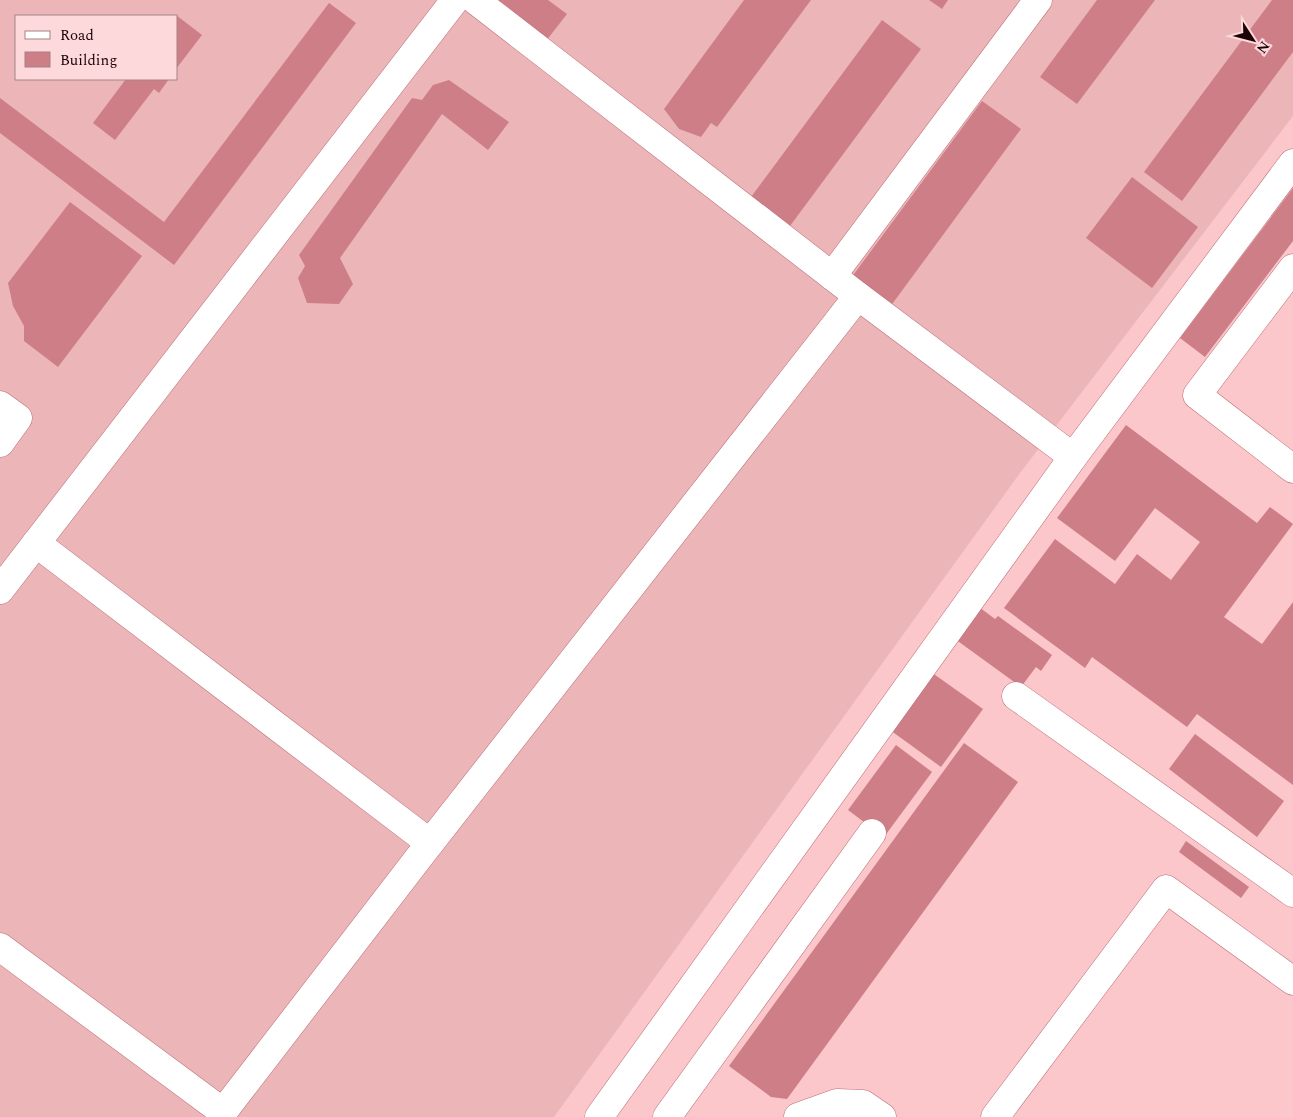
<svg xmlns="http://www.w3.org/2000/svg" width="1293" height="1117" font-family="Spectral,serif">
	<rect width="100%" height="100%" fill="#fbc7ca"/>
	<!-- built -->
	<path fill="#ecb6b9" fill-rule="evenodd" d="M0 0H1293V116L1020 473 554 1117H0ZM16 16H176V79H16Z"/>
	<!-- building -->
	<g fill="#ce7e86">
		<polygon points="492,0 548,0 567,14 546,41"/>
		<polygon points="744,0 811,0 717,127 711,123 701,137 679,129 664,109"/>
		<polygon points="929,0 948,0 942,9"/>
		<polygon points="1097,0 1155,0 1077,104 1040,77"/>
		<polygon points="1272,0 1293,0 1293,52 1182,201 1144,172"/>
		<polygon points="329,3 356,23 174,265 0,133 0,98 164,222"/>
		<polygon points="176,15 202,35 176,69"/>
		<polygon points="882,20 921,49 790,226 751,197"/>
		<polygon points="126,79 169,79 159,93 154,89 115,140 93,123"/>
		<polygon points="449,80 509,122 488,150 442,114 340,258 353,284 339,304 307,303 298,278 305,266 299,255 412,98 422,100 433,85"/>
		<polygon points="982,101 1021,129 890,307 851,278"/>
		<polygon points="1132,177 1198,227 1152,288 1086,238"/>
		<polygon points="1293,188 1293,241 1205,357 1180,338"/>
		<polygon points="70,202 142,256 58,367 24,341 24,326 13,306 8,283"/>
		<polygon points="1126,425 1257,523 1270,507 1293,524 1224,617 1262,644 1293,602 1293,785 1197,714 1187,727 1092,657 1085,668 1004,608 1055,539 1115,584 1137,554 1171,580 1200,542 1155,508 1115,561 1057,518"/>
		<polygon points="979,607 995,619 998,616 1052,655 1041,671 1036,667 1021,687 955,639"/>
		<polygon points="931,672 983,709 941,767 890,730"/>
		<polygon points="1195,734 1284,801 1257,837 1169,769"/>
		<polygon points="964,743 1018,782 787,1099 771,1097 729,1066"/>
		<polygon points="896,745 932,772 884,837 848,810"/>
		<polygon points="1186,841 1249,887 1241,898 1179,852"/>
	</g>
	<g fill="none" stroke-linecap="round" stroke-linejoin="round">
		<defs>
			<g id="minor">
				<polyline points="475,0 858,296 1073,457"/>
				<polyline points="1293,268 1197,395 1293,469"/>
				<polyline points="832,276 1038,0"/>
				<polyline points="0,405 18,418 0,443"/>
				<polyline points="0,590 455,0"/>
				<polyline points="1016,696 1293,893"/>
				<polyline points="430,843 858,296"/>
				<polyline points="0,947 223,1112 430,843 36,543"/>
				<polyline points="599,1117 1073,457 1293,163"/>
				<polyline points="667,1117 872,833"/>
				<polyline points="798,1117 837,1103 863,1104 882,1117"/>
				<polyline points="995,1117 1166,889 1293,981"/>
			</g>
		</defs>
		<!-- minor casing -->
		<use href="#minor" stroke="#bd6e76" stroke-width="29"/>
		<!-- minor -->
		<use href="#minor" stroke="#fff" stroke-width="28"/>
	</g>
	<!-- legend -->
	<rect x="15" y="15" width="162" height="65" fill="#fdd9db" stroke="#a38386"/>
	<rect x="25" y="31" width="25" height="8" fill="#ffffff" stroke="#a38386"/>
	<text x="60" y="40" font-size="15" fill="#1d0306">Road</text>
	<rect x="25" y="52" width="25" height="15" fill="#ce7e86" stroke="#a38386"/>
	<text x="60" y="65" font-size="15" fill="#1d0306">Building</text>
	<!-- north arrow -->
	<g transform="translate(1253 40) rotate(126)" stroke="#fdd9db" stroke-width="4" paint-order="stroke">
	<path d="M0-4L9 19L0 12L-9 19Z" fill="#1d0306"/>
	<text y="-8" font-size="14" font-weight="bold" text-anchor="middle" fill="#1d0306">N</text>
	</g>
</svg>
